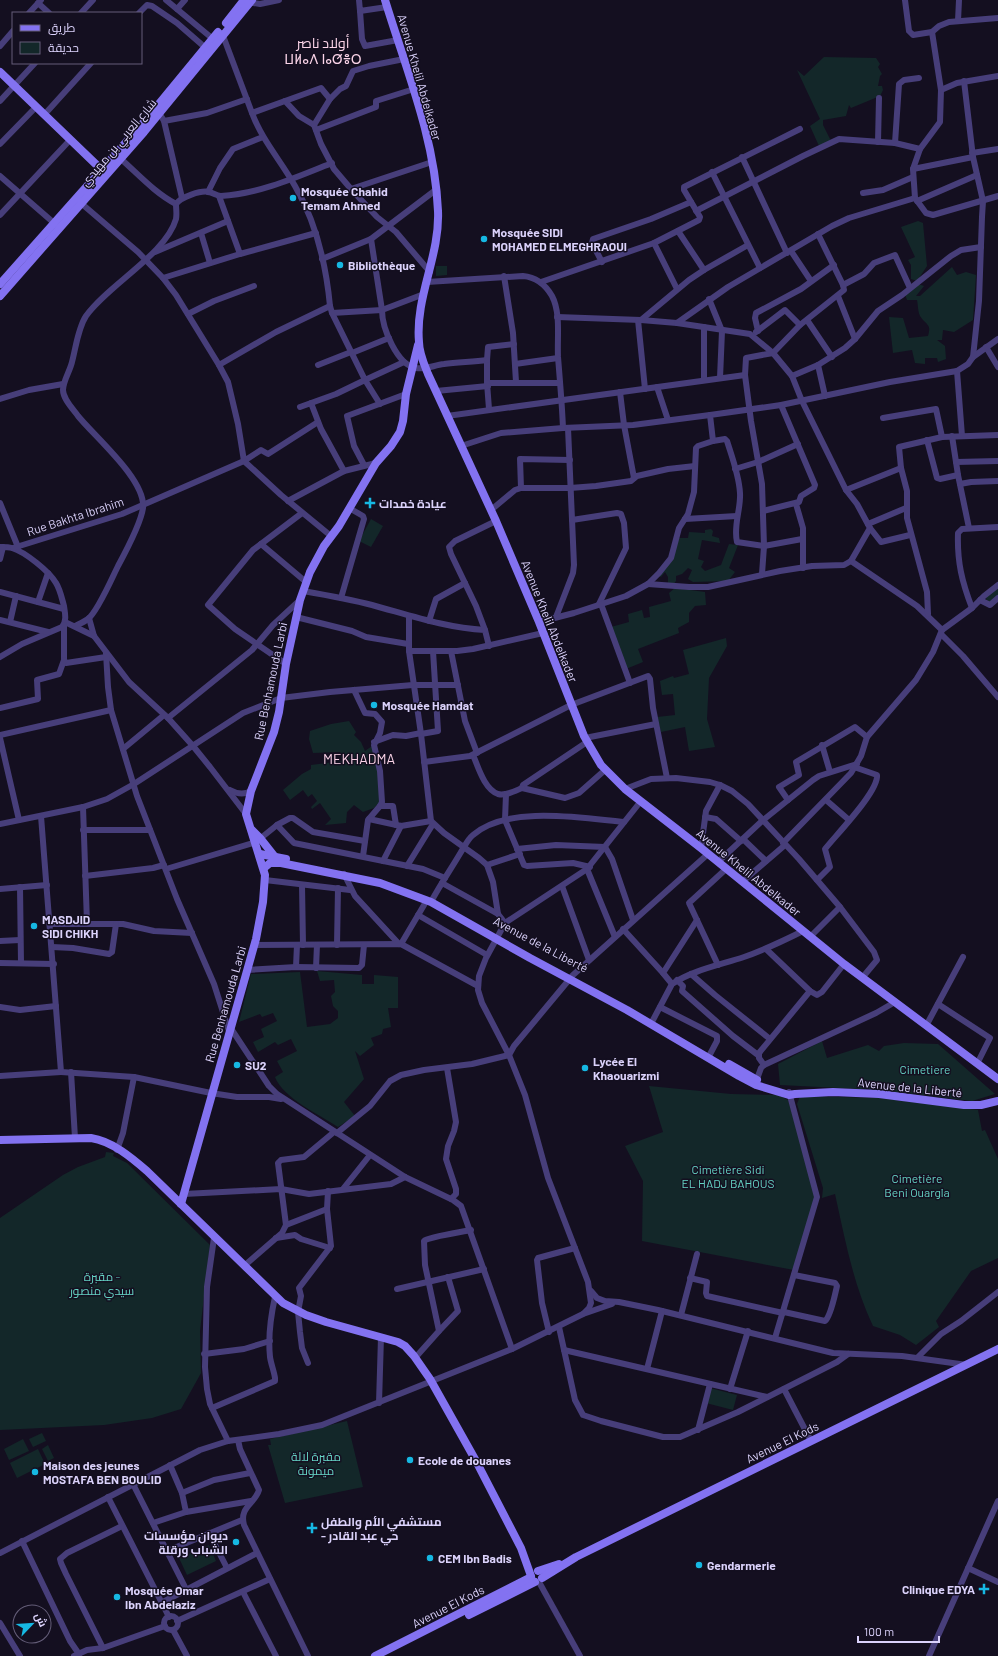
<svg xmlns="http://www.w3.org/2000/svg" width="998" height="1656" font-family="Barlow,Cairo,'Noto Sans Tifinagh',sans-serif">
	<rect width="100%" height="100%" fill="#140f20"/>
	<!-- green -->
	<g fill="#132729">
		<polygon points="824,57 876,58 880,64 878,67 882,74 880,76 878,86 882,86 883,90 880,96 851,108 849,105 846,116 823,120 823,125 831,141 819,146 810,126 820,119 797,70 804,76"/>
		<polygon points="918,221 923,223 927,266 917,281 911,279 911,265 908,260 915,257 901,227"/>
		<polygon points="436,266 447,266 447,275 436,276"/>
		<path d="M952 267 957 275 966 272 976 275 973 320 954 332 943 330 942 340H937L945 346 946 359 938 362 937 358H925V364L915 363 912 350 893 353 889 317 903 318 909 338 928 336C932 324 926 325 920 316 918 312 918 305 917 300H907L905 294 918 284 924 286 916 296H920Z"/>
		<polygon points="371,519 383,526 371,547 359,541"/>
		<polygon points="711,529 713,531 712,536 719,538 720,543 702,540 698,559 704,561 701,567 705,571 721,565 729,544 738,545 729,568 735,572 728,581 693,582 688,579 692,570 688,568 682,574 676,576 676,581 673,585 668,583 668,577 665,572 661,577 659,576 678,538 688,538 689,532 705,533 705,530"/>
		<polygon points="675,588 705,592 706,605 695,606 689,613 689,622 678,628 679,633 638,649 643,662 626,669 611,627 629,622 628,614 642,610 644,618 650,617 649,607 671,601 669,593"/>
		<polygon points="998,588 998,596 991,603 986,599 987,595"/>
		<polygon points="726,638 727,646 709,678 707,719 715,747 689,751 685,727 661,732 657,717 675,715 673,694 662,695 660,681 673,676 674,678 689,674 683,650"/>
		<polygon points="349,721 356,732 354,735 361,742 365,751 372,746 380,770 379,803 374,808 363,812 354,805 347,812 346,823 325,825 331,819 320,803 312,809 311,807 317,801 312,794 308,797 303,790 290,800 283,790 302,774 311,769 311,765 342,761 340,752 313,753 309,739 310,731 331,724"/>
		<path d="M317 971 362 975V984H374V975L398 977V1008H388L391 1027 383 1029 382 1034 371 1038 374 1045 360 1056 355 1051 364 1079 344 1102 355 1116 338 1127C320 1115 283 1098 275 1077L283 1072 277 1061 297 1051 291 1039 278 1045 275 1042 258 1052 253 1042 264 1037 261 1029 277 1021 273 1013 262 1017 260 1014 239 1022 251 974 300 972 307 1027 330 1024 338 1018V1011L333 1006 331 996 335 992 334 980 320 981Z"/>
		<polygon points="822,1041 827,1058 868,1045 879,1051 884,1046 904,1043 938,1044 995,1094 972,1101 880,1090 780,1085 778,1064"/>
		<polygon points="649,1086 731,1094 778,1095 788,1100 816,1193 794,1270 642,1241 643,1181 625,1146 663,1132"/>
		<path d="M800 1096 879 1098 978 1110 982 1131 985 1130 998 1159V1258L971 1271 936 1321 939 1327 916 1345 900 1335 873 1326C853 1284 845 1239 835 1194L822 1198 823 1188 797 1104Z"/>
		<polygon points="106,1152 114,1153 113,1156 127,1163 210,1245 200,1331 201,1373 181,1409 152,1418 104,1425 0,1430 0,1218 63,1175 78,1167 105,1157"/>
		<polygon points="710,1388 737,1395 733,1410 706,1403"/>
		<polygon points="347,1421 363,1487 285,1503 268,1445 271,1445 270,1439"/>
		<polygon points="42,1433 46,1441 33,1447 29,1439"/>
		<polygon points="23,1439 29,1451 9,1460 4,1449"/>
		<polygon points="48,1445 54,1458 48,1461 42,1449"/>
		<polygon points="38,1449 45,1464 17,1478 10,1463"/>
		<polygon points="209,1545 216,1561 187,1575 179,1558"/>
	</g>
	<g fill="none" stroke-linecap="round" stroke-linejoin="round">
		<!-- street -->
		<g stroke="#473e7a" stroke-width="6">
			<polyline points="166,0 213,39"/>
			<polyline points="359,0 360,11 387,7"/>
			<polyline points="905,0 909,31 913,35 932,32 939,26 949,22 998,18"/>
			<polyline points="247,2 260,4 279,0"/>
			<polyline points="38,3 49,13"/>
			<polyline points="177,9 185,0"/>
			<polyline points="360,11 362,39 365,46 398,40"/>
			<polyline points="29,13 41,0"/>
			<polyline points="81,13 93,0"/>
			<polyline points="139,13 147,5 152,6 177,23 208,50"/>
			<polyline points="958,21 959,0"/>
			<polyline points="932,32 941,90"/>
			<polyline points="222,33 252,113 285,101 299,116 314,125 321,144 334,169 351,189 377,217 396,232 430,272"/>
			<polyline points="0,46 13,31"/>
			<polyline points="0,101 35,63"/>
			<polyline points="285,101 321,88 330,99"/>
			<polyline points="158,111 164,121 182,198"/>
			<path d="M252 113C262 140 281 161 295 186 316 222 326 264 330 306L332 313 382 310 371 239"/>
			<polyline points="44,115 91,63"/>
			<polyline points="164,121 207,113 247,99"/>
			<polyline points="314,125 330,99 340,89 346,86 353,71 369,66 404,59"/>
			<polyline points="316,130 376,107 376,101 414,89"/>
			<polyline points="878,142 879,98"/>
			<polyline points="895,143 899,84 904,80 919,78"/>
			<polyline points="0,144 36,107"/>
			<polyline points="972,153 998,149"/>
			<polyline points="742,157 787,253"/>
			<path d="M121 159C139 175 155 193 176 204"/>
			<polyline points="913,169 973,157"/>
			<polyline points="712,172 760,268"/>
			<polyline points="0,176 54,223"/>
			<polyline points="351,189 432,162"/>
			<polyline points="208,192 220,168 233,149 263,137"/>
			<polyline points="863,193 883,190 913,177"/>
			<polyline points="219,196 240,254 316,233"/>
			<polyline points="915,198 913,169 920,149 940,122 941,90 957,83 998,76"/>
			<polyline points="917,201 977,175"/>
			<polyline points="82,204 138,252 163,278 240,254"/>
			<polyline points="696,211 803,156 839,139 895,143 920,149"/>
			<polyline points="0,215 70,140"/>
			<polyline points="678,231 704,270"/>
			<polyline points="201,233 210,263"/>
			<polyline points="654,243 677,289"/>
			<polyline points="791,251 811,281"/>
			<polyline points="155,252 228,221"/>
			<polyline points="322,259 371,239 437,189"/>
			<polyline points="602,262 592,243 593,239 651,219 691,202"/>
			<polyline points="504,276 513,333 516,382"/>
			<polyline points="163,278 176,295 219,365 228,382 238,424 244,461 261,450 268,454 318,422"/>
			<path d="M427 282 523 276C536 277 545 284 552 296 561 313 557 338 558 357 560 381 562 404 563 428"/>
			<polyline points="541,282 654,243 699,220 700,217 684,190 684,187 800,129"/>
			<polyline points="843,285 864,274 874,263 895,255 910,288"/>
			<path d="M424 294 382 310C382 328 397 365 416 368 426 370 434 365 444 364 458 362 473 362 487 360V383H560"/>
			<polyline points="838,296 855,339"/>
			<polyline points="709,299 722,331 720,378"/>
			<polyline points="332,313 365,380 404,362"/>
			<polyline points="188,314 214,301 254,286"/>
			<polyline points="557,317 641,320 677,323 728,287 832,226 849,218 915,198 926,213 933,215 998,196"/>
			<polyline points="638,320 645,389"/>
			<polyline points="641,320 689,280 704,270 748,245"/>
			<polyline points="807,320 832,357"/>
			<polyline points="758,331 755,318 756,313 801,289 834,265"/>
			<polyline points="756,332 785,310 800,325"/>
			<polyline points="986,347 998,367"/>
			<polyline points="352,353 389,338"/>
			<polyline points="973,357 998,339"/>
			<polyline points="487,360 488,347 514,344"/>
			<polyline points="515,364 558,358"/>
			<polyline points="219,365 276,332 330,306"/>
			<polyline points="318,365 351,352"/>
			<polyline points="818,365 825,396"/>
			<polyline points="957,371 962,436"/>
			<polyline points="745,375 746,358 773,353 800,325 844,290 843,285 818,234"/>
			<polyline points="792,376 818,365 845,348 855,339 878,311 902,295 951,256 961,250 981,247"/>
			<polyline points="704,380 704,327"/>
			<polyline points="487,383 489,409"/>
			<polyline points="657,387 668,420"/>
			<polyline points="436,391 488,386"/>
			<polyline points="620,392 624,425 634,478"/>
			<polyline points="0,399 29,390 63,384"/>
			<polyline points="311,403 321,429 344,471"/>
			<polyline points="300,407 336,394 365,380 380,404"/>
			<polyline points="447,416 745,375 751,421 762,484 764,546 762,574"/>
			<polyline points="883,418 936,409 942,437"/>
			<polyline points="952,436 958,475 969,528"/>
			<polyline points="927,440 937,478 940,479 958,475"/>
			<path d="M713 441 725 439 727 441C732 457 739 475 740 493 741 509 733 526 737 542L764 546 802 539"/>
			<polyline points="461,446 501,433 563,428 633,425 710,415"/>
			<polyline points="956,462 998,461"/>
			<polyline points="364,465 354,446 347,416 406,394"/>
			<polyline points="735,469 758,462 798,444"/>
			<polyline points="960,484 971,482 998,481"/>
			<polyline points="521,488 520,459 570,460"/>
			<polyline points="846,490 901,468"/>
			<polyline points="288,501 344,471 376,463"/>
			<polyline points="0,503 18,547"/>
			<polyline points="796,504 803,528 803,568"/>
			<polyline points="491,510 515,490 521,488 570,488 596,486 631,481 637,476 668,469 695,466"/>
			<polyline points="763,511 799,502 801,496 814,488 815,485 781,405"/>
			<polyline points="685,519 737,516"/>
			<polyline points="572,520 617,513 621,514 624,523 626,548 599,604"/>
			<polyline points="868,524 906,508"/>
			<polyline points="870,528 881,542 910,535"/>
			<polyline points="261,544 306,582"/>
			<path d="M0 547C4 547 9 547 12 548 25 552 49 571 56 583 60 589 62 599 64 606 65 613 67 621 62 627L22 644 0 657"/>
			<polyline points="13,548 122,514 244,461 281,495 331,536"/>
			<polyline points="0,559 3,547"/>
			<polyline points="851,561 917,606 942,630 972,608 984,596 998,585"/>
			<polyline points="648,584 689,587 708,587 780,571 812,566 844,565 851,561 870,528 857,504 846,490 802,401 792,376 773,353 750,334 677,323"/>
			<path d="M303 591C326 595 349 599 372 605 409 615 446 628 485 630L489 646"/>
			<polyline points="0,592 64,609"/>
			<polyline points="341,598 364,519 363,516 349,508"/>
			<polyline points="980,600 990,605 998,598"/>
			<polyline points="38,602 48,573"/>
			<polyline points="601,604 630,683"/>
			<path d="M972 608C962 582 957 562 958 533L962 529 998 527"/>
			<polyline points="928,614 927,592 907,518 907,491 901,468 899,447 942,437 998,435"/>
			<polyline points="409,616 409,651 421,734 431,821 444,833 479,858 487,865 493,882 498,914 505,923"/>
			<polyline points="296,617 352,631 366,637 408,644"/>
			<polyline points="556,617 573,573 574,565 568,428"/>
			<polyline points="89,618 94,636 129,682 168,718 193,746 210,767 246,814"/>
			<polyline points="0,620 48,632"/>
			<polyline points="429,621 436,599 465,583"/>
			<polyline points="10,622 16,596"/>
			<polyline points="65,622 94,636"/>
			<polyline points="539,622 574,613 626,596 648,584 659,573 671,558 679,528 688,514 694,492 696,448 698,446 713,441 710,415 781,405 890,382 957,371 968,364 973,357 979,301 982,217 983,201 973,157 964,81"/>
			<polyline points="64,625 64,660 66,663 106,657"/>
			<path d="M75 626C79 624 84 622 88 619 98 611 112 578 118 566 125 553 141 522 143 508 146 480 95 437 78 416 73 409 63 399 63 390 63 381 70 371 72 362 76 347 78 328 86 316 108 285 166 254 176 219 177 214 176 209 176 204 181 197 201 190 209 192 213 193 217 196 221 196 259 194 297 177 332 163"/>
			<polyline points="485,630 476,606 451,554 449,547 455,541 496,521"/>
			<polyline points="941,634 963,656 998,697"/>
			<polyline points="409,651 457,651 473,649 543,633"/>
			<polyline points="451,651 465,721 477,753"/>
			<polyline points="106,653 108,687 111,710 137,796 177,899 214,984 229,1031"/>
			<polyline points="286,664 235,629 208,605 253,550 302,513"/>
			<polyline points="354,690 365,713 375,714 382,722 380,733 374,745 380,771 382,802 380,806 368,820 363,856"/>
			<polyline points="0,708 38,699 37,680 59,674 64,660"/>
			<polyline points="168,718 252,650 273,625 300,600"/>
			<polyline points="421,734 438,731 433,651"/>
			<polyline points="0,735 111,710"/>
			<polyline points="0,738 19,820"/>
			<polyline points="585,738 656,724"/>
			<polyline points="374,742 393,735 406,736 421,733"/>
			<polyline points="587,742 523,785 522,788 565,798 579,793 605,770"/>
			<polyline points="822,745 830,772"/>
			<polyline points="123,749 164,715"/>
			<path d="M473 755C478 766 484 789 498 794 506 796 515 791 522 788"/>
			<polyline points="424,762 470,756 571,705 648,676 650,679 653,708 667,778"/>
			<polyline points="625,789 651,779 676,778 710,782 720,785 732,791 748,804 799,859 840,907 874,952 877,960 862,978"/>
			<path d="M230 790C237 794 244 795 251 791"/>
			<polyline points="506,794 505,820 524,865 527,866 573,863 590,867"/>
			<polyline points="788,800 779,787 799,775 796,762 855,727 867,737"/>
			<polyline points="826,800 849,820"/>
			<polyline points="380,806 393,806 396,825"/>
			<polyline points="83,807 87,923"/>
			<polyline points="41,816 61,1072 134,1077 211,1093 237,1097 269,1097 281,1099"/>
			<polyline points="705,817 716,819 741,841"/>
			<polyline points="369,819 401,826 431,821"/>
			<polyline points="0,824 83,807 107,799 134,784 243,713 281,698 330,692 413,685 458,685"/>
			<polyline points="277,825 294,843 423,869 445,878"/>
			<polyline points="83,830 150,830"/>
			<polyline points="743,839 766,861"/>
			<polyline points="783,843 851,773 861,756 867,737 916,680 933,652 942,630"/>
			<polyline points="701,848 706,811 720,785"/>
			<polyline points="517,849 556,845 605,847 612,859 633,920"/>
			<polyline points="383,861 401,826"/>
			<polyline points="718,862 762,821 813,780 819,776 857,764"/>
			<polyline points="487,865 520,854"/>
			<polyline points="407,866 433,824"/>
			<polyline points="166,869 256,842 277,825 290,818 293,818 313,832 365,841"/>
			<polyline points="587,869 615,937"/>
			<polyline points="344,874 355,896 399,944"/>
			<polyline points="85,876 153,868 164,865"/>
			<polyline points="265,880 350,890"/>
			<path d="M817 880 830 867 825 849C836 835 879 791 877 775L854 767"/>
			<polyline points="742,882 785,845"/>
			<polyline points="442,883 498,914"/>
			<polyline points="302,885 303,945"/>
			<polyline points="562,886 589,960"/>
			<polyline points="20,887 21,963"/>
			<polyline points="0,889 47,885"/>
			<path d="M431 902C440 885 451 869 461 852 465 846 467 840 473 835 507 805 582 818 624 822"/>
			<polyline points="418,915 487,955"/>
			<polyline points="50,924 123,924 154,931 192,933"/>
			<polyline points="623,929 663,973"/>
			<polyline points="811,936 840,907"/>
			<polyline points="0,941 20,940"/>
			<polyline points="401,944 427,900"/>
			<polyline points="254,945 401,944 478,986"/>
			<polyline points="337,945 338,888"/>
			<polyline points="52,947 73,948 109,954 112,952 116,924"/>
			<polyline points="766,949 810,991 817,995 822,992 844,964"/>
			<polyline points="0,963 54,964"/>
			<polyline points="718,965 689,903 726,869"/>
			<polyline points="296,967 297,945"/>
			<polyline points="316,968 317,945"/>
			<polyline points="247,970 296,967 359,968 362,965 364,945"/>
			<polyline points="691,974 715,995 770,1039"/>
			<polyline points="677,980 683,986 682,991 733,1036 758,1055"/>
			<polyline points="672,984 663,973 697,920"/>
			<polyline points="938,1004 990,1038 977,1064"/>
			<polyline points="0,1007 20,1010 56,1006"/>
			<polyline points="660,1007 717,1036 717,1041 708,1058"/>
			<path d="M653 1020 672 984C693 970 720 965 744 957 764 950 783 941 803 931"/>
			<polyline points="926,1026 963,957"/>
			<polyline points="764,1065 759,1058 759,1053 810,991"/>
			<polyline points="447,1068 456,1122 454,1131 448,1146 446,1159 456,1189 456,1194 451,1199"/>
			<polyline points="71,1072 75,1138"/>
			<polyline points="0,1076 61,1072"/>
			<polyline points="757,1079 761,1068 764,1065 876,1013 895,1002"/>
			<polyline points="337,1133 370,1106 390,1081 401,1075 424,1070 472,1064 509,1055 514,1046 573,975 708,854"/>
			<polyline points="117,1150 123,1133 134,1077"/>
			<polyline points="343,1189 370,1155"/>
			<polyline points="184,1194 281,1189 309,1194 391,1184 405,1177"/>
			<polyline points="286,1225 327,1209"/>
			<polyline points="214,1238 207,1287 205,1367 207,1389 210,1404 228,1441"/>
			<polyline points="276,1238 295,1235 301,1239 330,1248"/>
			<polyline points="244,1266 282,1233 286,1225 278,1163 281,1160 304,1157 334,1132"/>
			<polyline points="690,1278 707,1282 706,1293 707,1296 783,1313"/>
			<polyline points="397,1289 484,1269"/>
			<polyline points="591,1291 597,1298 605,1301 619,1302 658,1310 833,1353 902,1356 967,1365"/>
			<path d="M784 1312 825 1321C831 1316 835 1294 837 1286L835 1283 794 1275"/>
			<polyline points="583,1314 589,1308 591,1303 588,1282 548,1178 525,1095 509,1055 482,1003 478,990 479,976 486,958 505,923 587,869 641,801"/>
			<polyline points="681,1315 697,1254"/>
			<polyline points="559,1327 575,1400 583,1415 601,1421 663,1437 680,1437 738,1412 837,1362 848,1354"/>
			<polyline points="439,1331 458,1311 448,1277"/>
			<polyline points="549,1332 542,1303 537,1260 538,1258 575,1248"/>
			<polyline points="775,1338 817,1197 789,1092"/>
			<polyline points="512,1349 583,1314 612,1304"/>
			<polyline points="564,1350 767,1397"/>
			<polyline points="204,1354 244,1349 270,1341"/>
			<polyline points="918,1357 941,1334 961,1321 998,1292"/>
			<path d="M415 1358 439 1331 425 1265 424 1241C428 1237 462 1232 471 1230"/>
			<polyline points="308,1363 302,1348 300,1332 298,1312 301,1296 299,1288 331,1246 327,1209 328,1191"/>
			<polyline points="647,1369 662,1311"/>
			<polyline points="730,1389 748,1331"/>
			<polyline points="784,1389 811,1441"/>
			<polyline points="379,1403 381,1337"/>
			<path d="M212 1408 275 1381V1378C274 1371 271 1364 270 1357 268 1338 271 1315 275 1297"/>
			<polyline points="698,1430 710,1384"/>
			<path d="M238 1440 240 1449 259 1490C255 1504 239 1507 244 1525L308 1656"/>
			<polyline points="170,1465 182,1493 186,1512 251,1501"/>
			<polyline points="133,1484 187,1591"/>
			<polyline points="182,1493 214,1480 250,1473"/>
			<polyline points="108,1497 169,1617"/>
			<polyline points="153,1523 186,1512"/>
			<polyline points="209,1533 227,1568"/>
			<polyline points="22,1541 70,1641 79,1654"/>
			<polyline points="167,1551 242,1520"/>
			<polyline points="0,1553 200,1450 228,1441 279,1434 322,1425 512,1349 461,1206 453,1200 405,1177 277,1094 269,1086 230,1027"/>
			<polyline points="968,1568 998,1582"/>
			<polyline points="539,1582 580,1656"/>
			<polyline points="243,1592 276,1656"/>
			<polyline points="161,1603 257,1553"/>
			<circle cx="171" cy="1623" r="7"/>
			<polyline points="177,1621 270,1579"/>
			<polyline points="0,1623 20,1656"/>
			<polyline points="173,1630 187,1656"/>
			<polyline points="103,1648 66,1574 61,1563 60,1559 67,1553 122,1526"/>
			<polyline points="74,1656 87,1650 103,1648 165,1626"/>
			<polyline points="929,1656 998,1501"/>
		</g>
		<!-- secondary -->
		<g stroke="#8372f1" stroke-width="8">
			<path d="M385 0C406 69 435 138 438 211 440 256 415 297 419 342 419 353 424 364 428 374L496 521 539 622 584 736 601 765 625 789 701 848 844 964 998 1079"/>
			<polyline points="226,23 244,0"/>
			<polyline points="0,72 105,173"/>
			<polyline points="0,284 144,122 218,32"/>
			<polyline points="0,296 144,132 252,0"/>
			<polyline points="252,830 260,838 275,857"/>
			<polyline points="260,854 286,859"/>
			<polyline points="264,868 270,863 281,863 380,883 431,902 530,958 627,1010 739,1076 756,1085 789,1095 795,1094 833,1092 879,1094 964,1105 981,1105 998,1101"/>
			<polyline points="729,1064 757,1080"/>
			<path d="M0 1140 91 1138C112 1141 132 1158 147 1171L283 1303 306 1315 326 1322 398 1342 405 1346 414 1356 430 1379 476 1461 521 1548 531 1576"/>
			<polyline points="181,1204 256,939 263,902 265,875 246,814 251,791 274,732 279,712 286,664 300,600 310,572 324,546 339,526 376,463 391,446 400,432 403,421 406,394 418,345"/>
			<polyline points="538,1571 559,1564"/>
			<polyline points="542,1578 576,1557 998,1349"/>
			<polyline points="469,1615 535,1582"/>
			<polyline points="375,1656 531,1577"/>
		</g>
	</g>
	<!-- markers -->
	<g fill="#16b8e3" stroke="#140f20" stroke-width="1.5">
		<circle cx="293" cy="198" r="4"/>
		<circle cx="484" cy="239" r="4"/>
		<circle cx="340" cy="265" r="4"/>
		<path d="M368 497h4v4h4v4h-4v4h-4v-4h-4v-4h4z"/>
		<circle cx="374" cy="705" r="4"/>
		<circle cx="34" cy="926" r="4"/>
		<circle cx="237" cy="1065" r="4"/>
		<circle cx="585" cy="1068" r="4"/>
		<circle cx="410" cy="1460" r="4"/>
		<circle cx="35" cy="1472" r="4"/>
		<path d="M310 1522h4v4h4v4h-4v4h-4v-4h-4v-4h4z"/>
		<circle cx="236" cy="1542" r="4"/>
		<circle cx="430" cy="1558" r="4"/>
		<circle cx="699" cy="1565" r="4"/>
		<path d="M982 1583h4v4h4v4h-4v4h-4v-4h-4v-4h4z"/>
		<circle cx="117" cy="1597" r="4"/>
	</g>
	<g text-anchor="middle" dominant-baseline="central" stroke-width="3" stroke-linejoin="round" paint-order="stroke">
		<!-- street labels -->
		<g font-size="12" fill="#dbd2fb" stroke="#140f20">
			<text transform="translate(420 77) rotate(74)">Avenue Khelil Abdelkader</text>
			<text transform="translate(118 142) rotate(-50)">شارع العربي بن مهيدي</text>
			<text transform="translate(75 516) rotate(-18)">Rue Bakhta Ibrahim</text>
			<text transform="translate(550 621) rotate(68)">Avenue Khelil Abdelkader</text>
			<text transform="translate(270 681) rotate(-78)">Rue Benhamouda Larbi</text>
			<text transform="translate(749 872) rotate(39)">Avenue Khelil Abdelkader</text>
			<text transform="translate(541 944) rotate(28)">Avenue de la Liberté</text>
			<text transform="translate(225 1004) rotate(-74)">Rue Benhamouda Larbi</text>
			<text transform="translate(910 1087) rotate(6)">Avenue de la Liberté</text>
			<text transform="translate(782 1442) rotate(-26)">Avenue El Kods</text>
			<text transform="translate(448 1606) rotate(-27)">Avenue El Kods</text>
		</g>
		<!-- poi labels -->
		<g font-size="12" font-weight="bold" fill="#dbd2fb" stroke="#140f20" text-anchor="start">
			<text x="301" y="191">Mosquée Chahid<tspan x="301" dy="14">Temam Ahmed</tspan></text>
			<text x="492" y="232">Mosquée SIDI<tspan x="492" dy="14">MOHAMED ELMEGHRAOUI</tspan></text>
			<text x="348" y="265">Bibliothèque</text>
			<text x="379" y="503">عيادة خمدات</text>
			<text x="382" y="705">Mosquée Hamdat</text>
			<text x="42" y="919">MASDJID<tspan x="42" dy="14">SIDI CHIKH</tspan></text>
			<text x="593" y="1061">Lycée El<tspan x="593" dy="14">Khaouarizmi</tspan></text>
			<text x="245" y="1065">SU2</text>
			<text x="418" y="1460">Ecole de douanes</text>
			<text x="43" y="1465">Maison des jeunes<tspan x="43" dy="14">MOSTAFA BEN BOULID</tspan></text>
			<text x="321" y="1521">مستشفي الأم والطفل<tspan x="321" dy="14">- حي عبد القادر</tspan></text>
			<text x="228" y="1535" text-anchor="end">ديوان مؤسسات<tspan x="228" dy="14">الشباب ورقلة</tspan></text>
			<text x="438" y="1558">CEM Ibn Badis</text>
			<text x="707" y="1565">Gendarmerie</text>
			<text x="975" y="1589" text-anchor="end">Clinique EDYA</text>
			<text x="125" y="1590">Mosquée Omar<tspan x="125" dy="14">Ibn Abdelaziz</tspan></text>
		</g>
		<!-- park labels -->
		<g font-size="12" fill="#65d3c4" stroke="#140f20">
			<text x="925" y="1069">Cimetiere</text>
			<text x="728" y="1169">Cimetière Sidi<tspan x="728" dy="14">EL HADJ BAHOUS</tspan></text>
			<text x="917" y="1178">Cimetière<tspan x="917" dy="14">Beni Ouargla</tspan></text>
			<text x="102" y="1276">مقبرة -<tspan x="102" dy="14">سيدي منصور</tspan></text>
			<text x="316" y="1456">مقبرة لالة<tspan x="316" dy="14">ميمونة</tspan></text>
		</g>
		<!-- quarter labels -->
		<g font-size="14" fill="#fbd4e8" stroke="#140f20">
			<text x="323" y="42">أولاد ناصر<tspan x="323" dy="16">ⵡⵍⴰⴷ ⵏⴰⵚⴻⵔ</tspan></text>
			<text x="359" y="758">MEKHADMA</text>
		</g>
	</g>
	<!-- legend -->
	<rect x="12" y="12" width="130" height="52" fill="#140f20" stroke="#645d78"/>
	<rect x="20" y="25" width="20" height="6" fill="#8372f1" stroke="#645d78"/>
	<text x="48" y="32" font-size="12" fill="#dbd2fb">طريق</text>
	<rect x="20" y="42" width="20" height="12" fill="#132729" stroke="#645d78"/>
	<text x="48" y="52" font-size="12" fill="#dbd2fb">حديقة</text>
	<!-- north arrow -->
	<g transform="translate(32 1624) rotate(65)"><circle r="19" fill="#140f20" stroke="#645d78"/>
	<path d="M0-3L7 15L0 10L-7 15Z" fill="#16b8e3"/>
	<text y="-6" font-size="11" font-weight="bold" text-anchor="middle" fill="#dbd2fb">ش</text>
	</g>
	<!-- scale -->
	<path d="M858 1636v6h81v-6" fill="none" stroke="#dbd2fb" stroke-width="2"/>
	<text x="864" y="1636" font-size="12" fill="#dbd2fb" stroke="#140f20" stroke-width="3" paint-order="stroke">100 m</text>
</svg>
